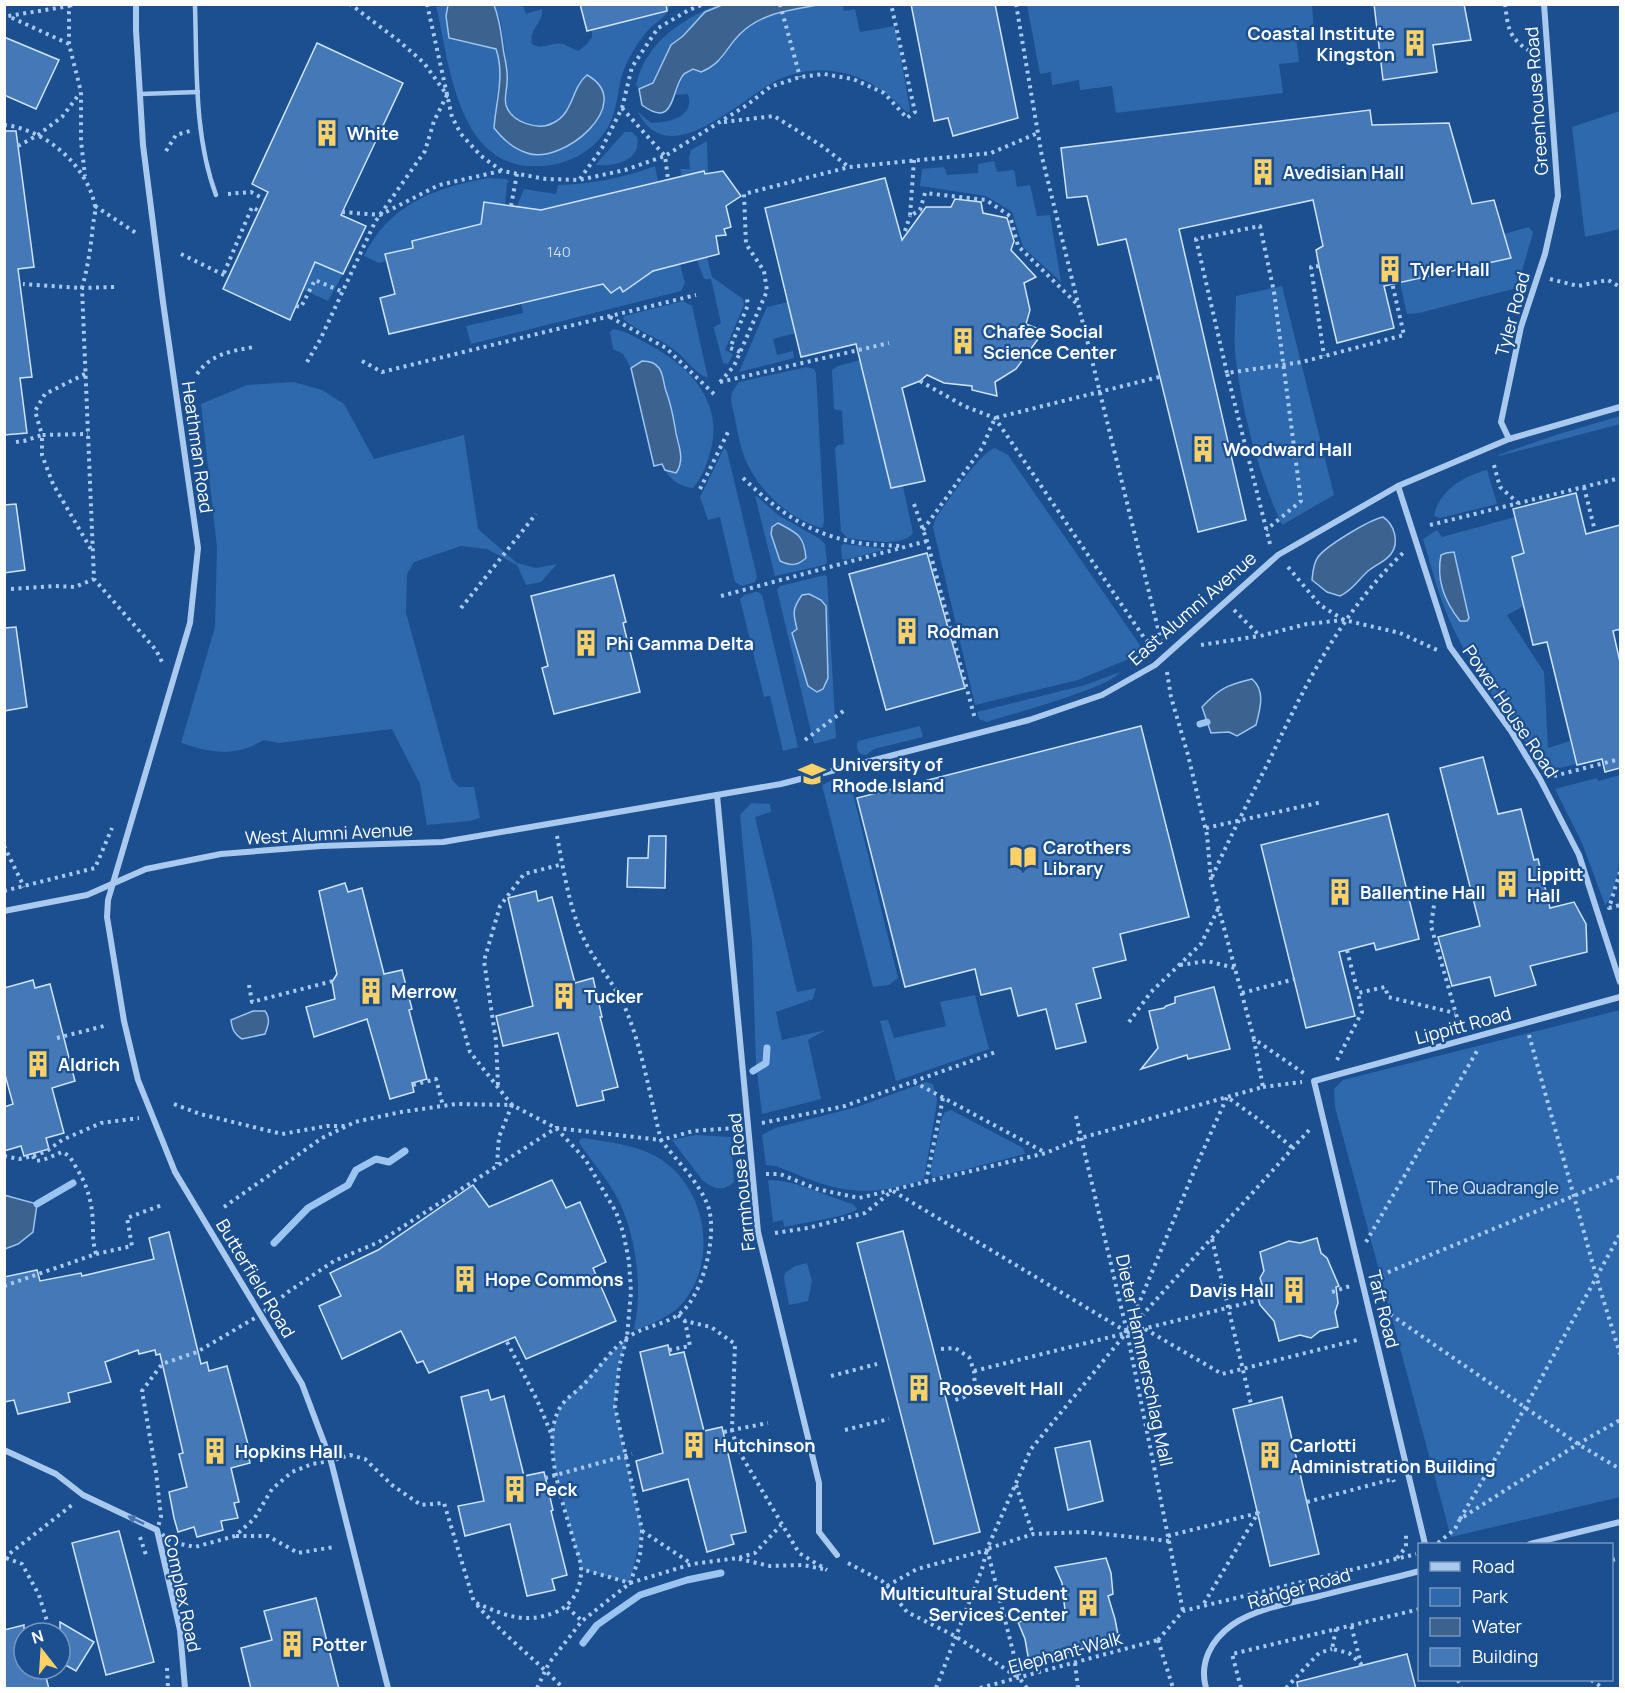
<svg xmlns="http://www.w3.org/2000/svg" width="1625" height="1693" font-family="Manrope,sans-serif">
	<rect width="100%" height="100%" fill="#1b4f8f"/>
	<!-- green -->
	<g fill="#2e69ad" fill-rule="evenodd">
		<path d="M818 4 843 5 844 11 855 9 860 32 895 26 910 109 909 112H906C874 76 829 59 782 78 745 93 670 176 638 112L651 123C669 122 695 118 688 94L675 95 684 74 721 60 740 34 754 23 777 12Z"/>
		<path d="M436 5H448L446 16 449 38 496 49C505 73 497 83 496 106 495 117 503 132 507 143 534 157 541 158 568 146L579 81 573 102 564 114 553 123 537 127 513 117 506 106 507 68 501 22 494 5H523L526 14 542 9C543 25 529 27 532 44 543 51 552 41 563 44 568 46 573 49 578 51L587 44 592 37V30L664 12 662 5H670C668 16 658 21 650 28 640 39 631 53 625 67 616 88 619 112 605 132 590 153 568 164 543 166 457 173 450 65 436 5Z"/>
		<path d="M716 5H722L705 12 683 36 671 45 653 83 639 89 636 85C646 43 678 22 716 5Z"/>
		<polygon points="1027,5 1312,5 1314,33 1296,35 1299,62 1279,64 1283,93 1116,113 1112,86 1080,90 1079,80 1052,85 1051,72 1040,74"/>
		<polygon points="1620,111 1620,229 1585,237 1572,127"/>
		<path d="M625 132H632L637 137C642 160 615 167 596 165 599 160 619 138 625 132Z"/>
		<polygon points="707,141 708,174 705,174 704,171 682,176 680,169 690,169 689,157 691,150"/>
		<polygon points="994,161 997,172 1014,170 1017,187 1030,185 1037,216 1050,215 1061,282 1023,247 1012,212 986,196 920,186 922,169 944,167 947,175 978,173 978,164"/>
		<path d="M655 166 658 181 533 212V208L517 206 524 189 556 194 558 185C592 184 623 178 655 166Z"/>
		<path d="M488 178 507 179 509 182 507 183 505 205 484 202 481 224 412 241 413 248 385 254 386 261 379 263 364 256C389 204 435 188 488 178Z"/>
		<polygon points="1529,227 1533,233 1517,288 1419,313 1407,314 1400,283 1511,258 1504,234"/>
		<polygon points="281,247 343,274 328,301 269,274"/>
		<polygon points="707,257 712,277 743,299 744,305 725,350 733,354 728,364 723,363 714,329 714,327 721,323 711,279 704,279 697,260"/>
		<polygon points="680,264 685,283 681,291 471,344 466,326 523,313 521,303 603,284 611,293 620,287 623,292 653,271"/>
		<path d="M1282 286 1334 495 1282 525C1259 474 1243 417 1236 361 1233 340 1236 317 1236 296Z"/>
		<path d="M683 301 692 306 708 378C697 375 686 359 676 351 660 338 637 331 623 319L624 316Z"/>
		<polygon points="788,302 796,333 773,339 777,355 793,351 794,358 739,372 767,307"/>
		<path d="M613 329C626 331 637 338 648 344 692 367 728 407 708 459 705 469 700 480 693 488 682 487 671 481 665 470L676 473 680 444 662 375 642 361 631 368 623 354 613 349 610 332Z"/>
		<path d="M860 360 891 488 903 486 913 533C904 548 864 540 847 538L841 531 835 448 838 445 844 444 842 411 834 409 832 370 838 366Z"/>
		<path d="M807 367 814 369 816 373 824 522 822 528C789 519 760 492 746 461 738 442 736 420 731 401L732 392 739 382Z"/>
		<path d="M294 382 322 390 344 404 374 459 464 435 478 529 517 563 536 568 557 564 541 582 526 585 517 565 487 549 461 546 414 562 407 574 406 613 452 780 459 787H474L480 818 469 821 427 825 420 784 392 729 279 743 264 740C234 757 212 753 181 743L215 627 217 547 201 404 247 385Z"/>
		<polygon points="1620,416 1620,424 1499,456 1498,455 1559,434"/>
		<polygon points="724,448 727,451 757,577 755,582 742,586 735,582 720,517 708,520 700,497"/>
		<path d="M995 448 1008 455 1142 648 1143 653 1078 680 975 705 933 527 936 517C949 501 978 454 995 448Z"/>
		<path d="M1487 470 1497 504 1440 518 1434 516C1439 490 1464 476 1487 470Z"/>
		<polygon points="755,496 758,497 778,515 820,539 825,544 827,563 824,565 775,576"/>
		<path d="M1515 517 1524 553V606L1507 615 1544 672 1548 748 1570 741 1577 764 1546 771C1513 721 1473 675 1449 619 1438 593 1431 566 1423 539L1437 530 1442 537ZM1438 568 1459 580 1469 618C1450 602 1441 594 1438 568Z"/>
		<polygon points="844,544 880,548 883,550 845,560 842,559 841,546"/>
		<polygon points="825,575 827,577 836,738 814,744 777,590 780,586"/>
		<polygon points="755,592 758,592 762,595 798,747 783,751 770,696 764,697 740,599 744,595"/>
		<path d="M1120 672C1110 688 1011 714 987 722L979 719 977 712 1085 685Z"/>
		<path d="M920 726 923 737 874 749 866 755C858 755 855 747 858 741Z"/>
		<path d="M1620 775C1621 802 1625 888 1605 905L1582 843 1555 789 1597 778 1598 781Z"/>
		<polygon points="830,781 850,781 898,978 889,985 873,987 822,785"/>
		<polygon points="751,803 770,804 771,812 755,817 797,992 816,988 813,999 776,1012 782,1040 826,1030 808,1040 821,1099 762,1114 756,1063 752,942 740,815"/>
		<polygon points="975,995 989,1049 896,1081 880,1021 888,1020 894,1038 946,1026 940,1002"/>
		<polygon points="1620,1010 1620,1497 1451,1537 1335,1107 1334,1089 1343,1080"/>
		<path d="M926 1082 933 1084 937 1100 936 1109 924 1179C914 1184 903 1185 893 1188 845 1197 819 1183 776 1166L766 1165 762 1135 775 1128 857 1107Z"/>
		<polygon points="951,1110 1023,1148 1025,1154 933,1178 930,1173 942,1117 945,1112"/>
		<path d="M695 1135 731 1137 734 1182C724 1192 714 1189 703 1181L672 1140Z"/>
		<path d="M584 1138C612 1143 643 1145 666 1163 709 1196 717 1266 680 1306 672 1315 648 1326 636 1330L634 1328C644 1288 635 1227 614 1192 604 1175 591 1160 579 1143L580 1139Z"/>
		<path d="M768 1180C797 1180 825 1196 853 1204L857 1209 855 1211 840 1216 784 1227 783 1220 773 1222Z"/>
		<polygon points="807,1263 812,1281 808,1301 789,1305 784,1278 785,1273 795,1266"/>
		<polygon points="627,1337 619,1367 615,1407 642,1530 630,1583 581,1569 556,1476 551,1433 561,1405"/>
	</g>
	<!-- water -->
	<g fill="#3c6290" stroke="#9cc4f0" stroke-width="1.5">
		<path d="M448 5H494C501 23 501 35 504 54 506 63 508 73 507 82 507 90 504 97 506 105 511 122 538 131 553 123 574 113 571 88 587 75 638 103 562 166 527 153 512 148 503 139 494 128 496 101 505 75 496 49L449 38 446 16Z"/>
		<path d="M722 5H818C790 10 761 13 740 34 725 49 723 63 701 72L693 69C692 70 685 73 684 74 670 90 676 130 642 105L639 89 653 83 671 45 683 36 705 12Z"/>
		<path d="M642 361C649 361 655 362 659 368 664 375 663 383 666 391 672 407 673 416 676 433 679 447 685 460 676 473L665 470 662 464 654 466 631 368Z"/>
		<path d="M1383 517C1394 524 1400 542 1391 554 1385 562 1375 565 1368 571 1358 580 1353 590 1340 596L1327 592 1312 580C1313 572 1313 564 1318 557 1326 546 1369 520 1383 517Z"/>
		<path d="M778 523C797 533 804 535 806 558 797 566 791 566 780 561L771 534 772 527Z"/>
		<path d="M1454 552 1469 618 1467 621H1460C1445 602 1436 579 1441 555L1446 553Z"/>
		<path d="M809 594 821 600 826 606 828 678 823 689 817 692 808 686 792 633 797 629C793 613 792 609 802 595Z"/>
		<path d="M1252 679C1266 691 1260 709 1256 725L1237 736 1229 732 1211 733 1202 707C1220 688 1227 685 1252 679Z"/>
		<path d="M253 1011H265C271 1019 268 1026 265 1034L242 1039C234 1034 232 1029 231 1020Z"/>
		<polygon points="4,1195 37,1204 33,1232 18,1244 5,1249"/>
	</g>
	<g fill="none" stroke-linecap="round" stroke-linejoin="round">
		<!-- stream -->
		<g stroke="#9cc4f0" stroke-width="7">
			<polyline points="1200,724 1207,722"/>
			<polyline points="753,1071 766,1063 767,1048"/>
			<polyline points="37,1204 73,1183"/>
			<polyline points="274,1243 308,1208 348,1185 356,1170 376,1159 389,1162 405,1151"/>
			<polyline points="583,1643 597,1625 640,1595 687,1580 721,1573"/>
		</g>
	</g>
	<!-- building -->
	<g fill="#4478b7" stroke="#cfe3fa" stroke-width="1.5">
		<polygon points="580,4 666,4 667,11 587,31"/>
		<polygon points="911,4 995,4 1018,118 953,136 948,118 934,121"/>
		<polygon points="1374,4 1464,4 1471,40 1433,45 1437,72 1383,80"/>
		<polygon points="4,37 59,60 36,109 4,95"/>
		<polygon points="317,43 403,83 341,215 366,226 343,274 315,262 290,320 223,289 268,192 252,184"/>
		<polygon points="1370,110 1372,125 1449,123 1472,204 1494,200 1511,258 1384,286 1394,328 1337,343 1319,266 1316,250 1323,246 1313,200 1179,229 1246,520 1198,532 1126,239 1098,245 1087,196 1067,198 1061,148"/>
		<polygon points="4,131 16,131 34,267 18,269 32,377 20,378 27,433 4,435"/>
		<polygon points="704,171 705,174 723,171 741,196 726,206 731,227 724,229 726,235 716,236 719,254 653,271 623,292 620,287 611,293 603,284 389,334 380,298 395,294 385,254 413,248 412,241 481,224 484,202 541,210"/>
		<polygon points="885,178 902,240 926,207 951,207 955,199 981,202 983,213 1007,218 1014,241 1011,250 1036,277 1024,283 1030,310 1026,324 1044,331 1016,369 995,382 997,396 972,390 972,386 944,383 927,375 920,381 902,388 925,481 891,488 856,344 801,357 765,208"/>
		<polygon points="1576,493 1586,534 1620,525 1620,629 1613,631 1620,662 1620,768 1605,772 1602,759 1577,765 1547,642 1533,645 1512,557 1524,553 1513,509"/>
		<polygon points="16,504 25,570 4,573 4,505"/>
		<polygon points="927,553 965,688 886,710 849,574"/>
		<polygon points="614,575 626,622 623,623 640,692 554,714 542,668 548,666 531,596"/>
		<polygon points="16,627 27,707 4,711 4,628"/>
		<polygon points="1141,726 1189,917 1120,934 1126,960 1093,968 1101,998 1076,1004 1086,1042 1056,1049 1046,1009 1018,1016 1011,988 981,995 975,969 905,987 857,798"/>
		<polygon points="1483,757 1498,814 1521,809 1534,860 1538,859 1550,908 1574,902 1586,924 1587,952 1530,966 1536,985 1495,996 1490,977 1452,986 1438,937 1480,926 1440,768"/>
		<polygon points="1388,814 1419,939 1376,950 1374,943 1339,952 1355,1016 1306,1028 1261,845"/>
		<polygon points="649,836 666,836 665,888 627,887 628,858 648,858"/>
		<polygon points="345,883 348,892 362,888 384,974 402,970 412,1009 409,1010 427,1079 412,1083 414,1092 390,1099 367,1019 314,1037 306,1007 335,999 332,982 337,974 319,891"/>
		<polygon points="536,891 538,901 552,897 575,983 593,978 602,1017 600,1017 618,1087 602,1091 604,1100 577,1106 558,1033 503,1046 496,1016 533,1006 508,898"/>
		<polygon points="33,980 35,988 50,984 75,1081 52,1088 64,1133 46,1138 49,1149 24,1156 21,1146 4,1151 4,1107 13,1104 4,1071 4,988"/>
		<polygon points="1214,987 1230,1049 1188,1059 1187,1055 1141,1069 1158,1048 1149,1011 1164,1008 1166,1006 1175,1003 1175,997"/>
		<polygon points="552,1180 566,1208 580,1202 606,1262 593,1268 616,1321 526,1359 515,1337 429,1373 423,1361 417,1363 401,1331 342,1359 319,1306 341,1296 330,1273 378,1250 473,1185 489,1207"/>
		<polygon points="903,1231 980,1532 934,1544 857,1243"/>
		<polygon points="169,1232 201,1364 207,1362 209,1371 227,1366 249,1448 247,1449 250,1463 231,1468 239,1502 234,1503 238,1518 221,1521 223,1530 197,1537 194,1527 178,1532 174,1518 169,1492 187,1487 179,1454 183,1453 160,1354 156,1355 155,1350 139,1354 138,1350 105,1362 111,1382 68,1393 70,1402 18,1414 14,1400 4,1402 4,1277 37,1270 40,1281 81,1273 82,1276 154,1259 149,1238"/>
		<polygon points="1317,1238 1321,1253 1327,1258 1339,1286 1336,1287 1338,1303 1335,1312 1338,1327 1320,1331 1311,1338 1300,1335 1279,1341 1274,1321 1260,1305 1256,1291 1263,1288 1260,1278 1264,1271 1260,1252 1289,1241 1300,1243"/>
		<polygon points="668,1345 670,1355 684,1352 704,1431 722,1427 746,1532 731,1535 734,1544 707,1552 688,1479 643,1491 636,1461 663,1453 640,1352"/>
		<polygon points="488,1390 491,1400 504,1396 524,1476 544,1472 553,1510 551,1511 567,1575 552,1579 555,1590 527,1596 510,1524 465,1536 458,1506 484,1501 461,1397"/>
		<polygon points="1282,1397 1319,1554 1270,1566 1233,1409"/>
		<polygon points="1090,1441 1103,1501 1068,1510 1055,1448"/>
		<polygon points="119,1531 154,1662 106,1675 72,1543"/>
		<polygon points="1106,1558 1111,1573 1113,1594 1108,1596 1115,1619 1119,1640 1029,1662 1025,1639 1018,1622 1065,1611 1062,1583 1055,1567"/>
		<polygon points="316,1598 339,1689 251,1689 241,1648 272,1640 264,1611"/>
		<polygon points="60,1622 94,1642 76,1671 60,1662"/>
		<polygon points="24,1625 24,1669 44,1669 49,1689 4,1689 4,1630"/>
		<polygon points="1407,1654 1416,1689 1298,1689 1297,1682"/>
	</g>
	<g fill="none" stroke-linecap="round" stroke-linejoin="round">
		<!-- path -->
		<g stroke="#a9c9ee" stroke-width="4" stroke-dasharray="3 4.5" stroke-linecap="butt">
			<polyline points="71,4 69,12 69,44 81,92 81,141 85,176"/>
			<polyline points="427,4 452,117 461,134 481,156 502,171 546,179 579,180 625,170 665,156 747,105 770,87 800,77 824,74 853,79 884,93 907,118 915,112 891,4"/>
			<polyline points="780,4 800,77"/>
			<polyline points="1016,4 1042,157 1161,641"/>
			<path d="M1505 4C1508 27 1508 37 1528 50"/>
			<polyline points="69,44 8,16 70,6"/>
			<polyline points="622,108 665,156 668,179"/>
			<polyline points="724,122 774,116 822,146 849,167"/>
			<path d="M4 125C45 129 87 165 95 206 96 211 94 218 93 224 91 246 88 266 82 288L23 284"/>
			<polyline points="18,146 38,135 62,117 80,93"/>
			<polyline points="166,151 176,135 190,131"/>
			<polyline points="914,160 910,216 920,210 925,193 986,200 1010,216 1018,246 1078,305"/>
			<polyline points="580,179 602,148 622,108 632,67 658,28 689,10 704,4"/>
			<polyline points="228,194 251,192 264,199"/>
			<polyline points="95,206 136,233"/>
			<polyline points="511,206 517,174"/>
			<polyline points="342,212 380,215 439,185 501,171"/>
			<polyline points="905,231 910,216"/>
			<polyline points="181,254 228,277"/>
			<polyline points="1319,266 1311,267 1324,356"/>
			<polyline points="224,273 252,207 259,211"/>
			<polyline points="1550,279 1578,286 1608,280 1620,287"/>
			<polyline points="114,287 82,288 94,579 156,650 162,662"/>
			<polyline points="296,306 301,307 315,280 343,292"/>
			<polyline points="610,317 666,348 716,396"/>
			<polyline points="740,352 730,348 748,305 747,299"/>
			<polyline points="362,361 382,372 696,295"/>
			<polyline points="307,362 320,340 375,222 425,151 434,121 447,95 424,63 399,41 350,4"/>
			<polyline points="1227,373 1196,239 1260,226 1274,292 1301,501 1266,530"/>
			<polyline points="85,374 45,394 35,411 42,435 88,434"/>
			<path d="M197 374C211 354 231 351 254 347"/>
			<polyline points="920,381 964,406 995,418 1145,639 1155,648"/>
			<polyline points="720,382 734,366 767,291 764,271 746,244 744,194 849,167 991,153 1038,133"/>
			<polyline points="720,382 889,343"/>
			<polyline points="16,442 24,441 42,435 42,455 53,484 92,551"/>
			<polyline points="1494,465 1500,487 1518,503 1519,507"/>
			<path d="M743 478C776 509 804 531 849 541 865 545 883 545 900 546"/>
			<polyline points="1584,487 1595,531"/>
			<polyline points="700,489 729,430"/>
			<polyline points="914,504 927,541 975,719"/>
			<polyline points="1430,525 1620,478"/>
			<polyline points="923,530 982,448 995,418 1159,377"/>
			<polyline points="1270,544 1227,373 1302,362 1404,335 1390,274"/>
			<polyline points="1288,567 1320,605 1344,620"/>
			<polyline points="11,589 54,586 75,587 94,579"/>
			<polyline points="721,596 927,541"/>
			<polyline points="461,608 536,514"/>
			<polyline points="1234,610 1260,636 1307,624 1344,620 1400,633 1437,650"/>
			<polyline points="1620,629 1620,631"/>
			<polyline points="1201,645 1259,636"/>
			<polyline points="1167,672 1171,697 1188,755 1207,835 1211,880 1254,1039 1305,1074"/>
			<polyline points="805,740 846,709"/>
			<polyline points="1554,776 1620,759"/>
			<polyline points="1206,828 1322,802"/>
			<path d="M557 836C563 867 569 906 582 935 594 962 615 983 626 1010 643 1051 650 1097 661 1140L693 1131 737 1128"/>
			<polyline points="4,846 24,887"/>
			<polyline points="1620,872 1609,908 1620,905"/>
			<path d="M1212 877C1230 837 1250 798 1270 759 1307 681 1342 611 1406 550"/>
			<polyline points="4,891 95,868 112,828"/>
			<polyline points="1435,898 1431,926 1460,1028"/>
			<polyline points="1347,950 1358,993"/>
			<polyline points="1180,965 1207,961 1235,968"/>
			<polyline points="249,985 252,1002 333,981"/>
			<polyline points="453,992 470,1052 512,1105 556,1128 585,1159 616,1212 623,1232 629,1261 631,1292 627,1337 619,1367 615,1407 642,1530 640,1556 630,1583 581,1569"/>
			<polyline points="1242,993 1295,979"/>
			<polyline points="1129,1022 1151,992 1201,944 1218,909"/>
			<polyline points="1529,1035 1597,1279 1620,1354"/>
			<polyline points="57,1038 108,1025"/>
			<polyline points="1337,1060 1362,1012 1358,993 1385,987 1388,997 1455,1013"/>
			<polyline points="914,1082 1046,1153"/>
			<polyline points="413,1085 436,1079 443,1106"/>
			<polyline points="498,1085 496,1041 484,961 500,906 524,874 563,864"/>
			<polyline points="1263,1087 1302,1082"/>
			<polyline points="174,1104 200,1114 282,1134 327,1126 345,1126"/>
			<polyline points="1076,1116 1127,1332 1183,1611"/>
			<polyline points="762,1123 845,1106 996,1052"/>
			<path d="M556 1128 661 1140C676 1160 699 1182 708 1206 718 1234 703 1298 678 1315 663 1325 643 1327 628 1337 614 1346 597 1371 584 1384 578 1391 567 1397 561 1406 539 1440 564 1505 574 1542 576 1550 581 1560 581 1568 582 1587 573 1605 556 1612 524 1625 504 1615 474 1602L444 1503 421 1505 392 1485 365 1459 350 1455 331 1461 312 1464 292 1472 272 1489 254 1519 235 1536 195 1547 171 1542 157 1530 161 1517 156 1472 142 1391 162 1364 197 1352 260 1315 288 1292 334 1261 379 1242Z"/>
			<polyline points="4,1156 19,1159 33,1156 47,1151 62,1140 101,1123 139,1118"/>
			<path d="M33 1156 35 1161 43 1160 62 1152C70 1155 73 1162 77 1169 88 1186 93 1206 93 1227 93 1239 93 1242 96 1254"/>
			<polyline points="766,1174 780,1174 817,1189 859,1198 1046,1153 1081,1138 1263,1087 1254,1040"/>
			<polyline points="926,1182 943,1098"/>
			<polyline points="893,1191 1127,1332 1197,1164 1227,1097 1258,1119 1294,1149"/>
			<polyline points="224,1207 322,1138 355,1122 401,1112 456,1104 512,1105 499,1137 497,1164"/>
			<polyline points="775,1233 808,1228 865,1213 892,1191"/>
			<polyline points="1212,1239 1251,1404"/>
			<polyline points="1366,1242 1477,1051"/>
			<polyline points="1374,1278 1620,1177"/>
			<polyline points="4,1286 96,1254 132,1246 127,1218 162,1205"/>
			<polyline points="1332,1292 1350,1286"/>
			<polyline points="1384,1310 1578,1444 1620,1469"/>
			<polyline points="678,1315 685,1321 711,1327 735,1344 732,1430 768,1423"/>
			<polyline points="1145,1329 1222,1374 1361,1339"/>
			<polyline points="507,1342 537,1400 551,1433"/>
			<polyline points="941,1349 955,1348 969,1357 974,1371 975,1387 964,1397 952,1401"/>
			<polyline points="669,1350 690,1346 685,1321"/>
			<polyline points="974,1371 1259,1300"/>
			<polyline points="831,1376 877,1364"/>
			<polyline points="845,1430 889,1419"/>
			<polyline points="724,1432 732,1430 737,1448 799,1553 827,1570"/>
			<polyline points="545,1478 632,1454"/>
			<polyline points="1016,1485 1033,1534"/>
			<polyline points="1307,1502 1393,1479 1394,1482"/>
			<polyline points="1460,1519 1526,1406 1620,1234"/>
			<polyline points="642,1531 692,1564"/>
			<polyline points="236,1536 268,1536 298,1553 334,1547"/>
			<polyline points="1168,1536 1258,1513 1203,1605"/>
			<polyline points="140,1537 146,1555"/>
			<polyline points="1438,1543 1455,1529 1460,1519 1578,1444 1620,1420"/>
			<polyline points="4,1558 72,1505"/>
			<polyline points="6,1558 22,1564 39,1595 50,1631"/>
			<polyline points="1397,1558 1406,1547 1406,1533"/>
			<polyline points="739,1559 770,1566 803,1565 823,1569"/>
			<polyline points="1612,1560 1620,1558"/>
			<polyline points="848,1563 882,1581 907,1612 955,1636 1019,1678"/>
			<polyline points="887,1586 917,1569 987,1550"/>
			<path d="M477 1605C503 1635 535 1659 563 1688"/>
			<polyline points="567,1607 582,1621"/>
			<polyline points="1336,1629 1332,1649 1349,1653 1361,1664 1351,1625"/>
			<polyline points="1158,1640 1183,1611 1416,1554"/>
			<polyline points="1158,1640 1173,1688"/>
			<polyline points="1075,1663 1078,1688"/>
			<polyline points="167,1668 168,1688"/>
			<polyline points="1458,1680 1461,1688"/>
			<polyline points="1591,1680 1603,1688"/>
			<polyline points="537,1688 549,1663 582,1621 630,1583 692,1564 738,1558 755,1553 781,1525"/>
			<polyline points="936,1688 982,1569 987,1549 1033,1534 1085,1532 1169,1541"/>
			<polyline points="980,1688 1158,1640"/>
			<polyline points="1027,1688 1020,1679 987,1549 1031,1449 1127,1332 1310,1129"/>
			<polyline points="1241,1688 1232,1654 1420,1609"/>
			<polyline points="1286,1688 1319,1653 1332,1649"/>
		</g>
		<!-- lane -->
		<g stroke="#a9c9ee" stroke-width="4.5">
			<path d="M195 6C197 68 194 136 216 195"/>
			<polyline points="140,94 198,92"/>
		</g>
		<!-- street -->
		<g stroke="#a9c9ee" stroke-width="6">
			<polyline points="136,4 136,30 143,145 163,302 198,548 190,623 108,900 107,917 109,929 124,1021 138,1080 175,1172 302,1384 331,1461 388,1688"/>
			<polyline points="1509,439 1501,422 1521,327 1545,254 1558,196 1544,4"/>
			<polyline points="1398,486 1450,647 1511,731 1540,779 1579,855 1620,982"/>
			<polyline points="717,795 758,1232 819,1483 819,1532 837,1555"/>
			<polyline points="4,911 87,895 146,869 221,854 321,846 443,842 781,784 1029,720 1102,695 1155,665 1278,555 1398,486 1509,439 1620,407"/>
			<polyline points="4,1450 56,1474 83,1495 157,1530 180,1630 185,1688"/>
			<polyline points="1425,1544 1314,1081 1620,997"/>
			<polyline points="1530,1544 1620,1522"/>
			<path d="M1206 1688C1199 1663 1211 1640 1232 1625 1255 1609 1289 1603 1316 1597 1350 1588 1385 1580 1420 1571"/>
		</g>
	</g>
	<!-- one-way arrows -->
	<defs><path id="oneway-solid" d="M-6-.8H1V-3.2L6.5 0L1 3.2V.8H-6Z" transform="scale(1.5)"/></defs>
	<use fill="#4674ac" href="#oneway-solid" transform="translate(136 1520) rotate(-154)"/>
	<!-- icons -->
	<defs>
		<symbol id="building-bare" viewBox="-9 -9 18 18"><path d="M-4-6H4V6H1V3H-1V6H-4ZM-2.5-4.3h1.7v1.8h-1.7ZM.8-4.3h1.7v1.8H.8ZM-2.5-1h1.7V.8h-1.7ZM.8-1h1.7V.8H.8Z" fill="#ffd166" stroke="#1b4f8f" stroke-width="2.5" paint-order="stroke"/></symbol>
		<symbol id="university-bare" viewBox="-9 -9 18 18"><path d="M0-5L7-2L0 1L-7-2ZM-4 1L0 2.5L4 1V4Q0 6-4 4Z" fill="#ffd166" stroke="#1b4f8f" stroke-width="2.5" paint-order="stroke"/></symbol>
		<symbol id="library-bare" viewBox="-9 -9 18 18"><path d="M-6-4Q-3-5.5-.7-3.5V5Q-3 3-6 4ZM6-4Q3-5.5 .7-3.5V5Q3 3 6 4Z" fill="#ffd166" stroke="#1b4f8f" stroke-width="2.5" paint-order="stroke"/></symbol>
	</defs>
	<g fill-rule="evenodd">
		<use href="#building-bare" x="1396" y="24" width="38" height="38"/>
		<use href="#building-bare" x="308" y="114" width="38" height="38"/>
		<use href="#building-bare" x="1244" y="153" width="38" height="38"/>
		<use href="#building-bare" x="1371" y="250" width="38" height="38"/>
		<use href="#building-bare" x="944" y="322" width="38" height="38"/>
		<use href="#building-bare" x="1184" y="430" width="38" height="38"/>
		<use href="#building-bare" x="888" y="612" width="38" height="38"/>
		<use href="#building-bare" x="567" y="624" width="38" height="38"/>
		<use href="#university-bare" x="793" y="755" width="38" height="38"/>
		<use href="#library-bare" x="1004" y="838" width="38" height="38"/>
		<use href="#building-bare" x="1488" y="865" width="38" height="38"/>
		<use href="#building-bare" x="1321" y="873" width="38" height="38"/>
		<use href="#building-bare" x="352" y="972" width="38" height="38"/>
		<use href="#building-bare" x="545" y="977" width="38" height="38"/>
		<use href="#building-bare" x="19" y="1045" width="38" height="38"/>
		<use href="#building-bare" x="446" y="1260" width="38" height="38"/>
		<use href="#building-bare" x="1275" y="1271" width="38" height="38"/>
		<use href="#building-bare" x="900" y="1369" width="38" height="38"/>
		<use href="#building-bare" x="675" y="1426" width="38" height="38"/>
		<use href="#building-bare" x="196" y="1432" width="38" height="38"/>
		<use href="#building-bare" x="1251" y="1436" width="38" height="38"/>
		<use href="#building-bare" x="496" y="1470" width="38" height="38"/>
		<use href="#building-bare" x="1069" y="1584" width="38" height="38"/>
		<use href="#building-bare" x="273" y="1625" width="38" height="38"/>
	</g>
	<g text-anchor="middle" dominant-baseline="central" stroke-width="4.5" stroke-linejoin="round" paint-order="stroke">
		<!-- number labels -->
		<g font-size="15" fill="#d0dded">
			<text x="559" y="251">140</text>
		</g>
		<!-- poi labels -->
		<g font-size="18" font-weight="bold" fill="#fff" stroke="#1b4f8f" text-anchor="start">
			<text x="1395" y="33" text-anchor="end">Coastal Institute<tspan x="1395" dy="21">Kingston</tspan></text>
			<text x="347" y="133">White</text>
			<text x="1283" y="172">Avedisian Hall</text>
			<text x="1410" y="269">Tyler Hall</text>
			<text x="983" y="331">Chafee Social<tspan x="983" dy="21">Science Center</tspan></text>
			<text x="1223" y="449">Woodward Hall</text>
			<text x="927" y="631">Rodman</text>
			<text x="606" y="643">Phi Gamma Delta</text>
			<text x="832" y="764">University of<tspan x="832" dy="21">Rhode Island</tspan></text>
			<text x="1043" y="847">Carothers<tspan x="1043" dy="21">Library</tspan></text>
			<text x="1527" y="874">Lippitt<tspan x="1527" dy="21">Hall</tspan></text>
			<text x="1360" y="892">Ballentine Hall</text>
			<text x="391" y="991">Merrow</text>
			<text x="584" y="996">Tucker</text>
			<text x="58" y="1064">Aldrich</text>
			<text x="485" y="1279">Hope Commons</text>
			<text x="1274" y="1290" text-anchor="end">Davis Hall</text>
			<text x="939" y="1388">Roosevelt Hall</text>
			<text x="714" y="1445">Hutchinson</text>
			<text x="1290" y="1445">Carlotti<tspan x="1290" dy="21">Administration Building</tspan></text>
			<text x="235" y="1451">Hopkins Hall</text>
			<text x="535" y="1489">Peck</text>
			<text x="1068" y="1593" text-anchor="end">Multicultural Student<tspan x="1068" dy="21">Services Center</tspan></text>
			<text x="312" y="1644">Potter</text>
		</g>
		<!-- street labels -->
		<g font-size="18" fill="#fff" stroke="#1b4f8f">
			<text transform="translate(1536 101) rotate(-94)">Greenhouse Road</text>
			<text transform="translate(1512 314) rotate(-75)">Tyler Road</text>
			<text transform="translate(198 447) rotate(82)">Heathman Road</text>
			<text transform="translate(1192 608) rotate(-41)">East Alumni Avenue</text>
			<text transform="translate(1511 711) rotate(56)">Power House Road</text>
			<text transform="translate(329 833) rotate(-3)">West Alumni Avenue</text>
			<text transform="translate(1463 1025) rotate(-15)">Lippitt Road</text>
			<text transform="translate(741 1182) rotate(-96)">Farmhouse Road</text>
			<text transform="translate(256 1278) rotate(59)">Butterfield Road</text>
			<text transform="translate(1384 1309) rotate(76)">Taft Road</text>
			<text transform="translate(1145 1360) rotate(78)">Dieter Hammerschlag Mall</text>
			<text transform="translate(1299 1588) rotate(-16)">Ranger Road</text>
			<text transform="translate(183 1593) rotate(78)">Complex Road</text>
			<text transform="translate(1065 1652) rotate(-15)">Elephant Walk</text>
		</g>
		<!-- park labels -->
		<g font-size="18" fill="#cfe3fa" stroke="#1b4f8f">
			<text x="1493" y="1187">The Quadrangle</text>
		</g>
	</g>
	<!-- border -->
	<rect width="1625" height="1693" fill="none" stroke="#ffffff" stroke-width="12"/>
	<!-- legend -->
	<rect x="1418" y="1543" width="195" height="138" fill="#1b4f8f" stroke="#7695bc" stroke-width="1.5"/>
	<rect x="1430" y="1562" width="30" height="9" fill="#a9c9ee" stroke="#7695bc" stroke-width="1.5"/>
	<text x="1472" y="1573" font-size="18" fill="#ffffff">Road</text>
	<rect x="1430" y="1588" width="30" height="18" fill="#2e69ad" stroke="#7695bc" stroke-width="1.5"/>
	<text x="1472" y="1603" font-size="18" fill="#ffffff">Park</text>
	<rect x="1430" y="1618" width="30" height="18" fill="#3c6290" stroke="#7695bc" stroke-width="1.5"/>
	<text x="1472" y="1633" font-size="18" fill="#ffffff">Water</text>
	<rect x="1430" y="1648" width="30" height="18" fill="#4478b7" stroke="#7695bc" stroke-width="1.5"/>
	<text x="1472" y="1663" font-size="18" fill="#ffffff">Building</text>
	<!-- north arrow -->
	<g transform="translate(42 1651) rotate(343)"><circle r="28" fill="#1b4f8f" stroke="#7695bc" stroke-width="1.5"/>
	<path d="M0-4.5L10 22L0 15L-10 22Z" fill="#ffd166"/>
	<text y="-9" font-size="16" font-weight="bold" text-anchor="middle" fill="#ffffff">N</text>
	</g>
</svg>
